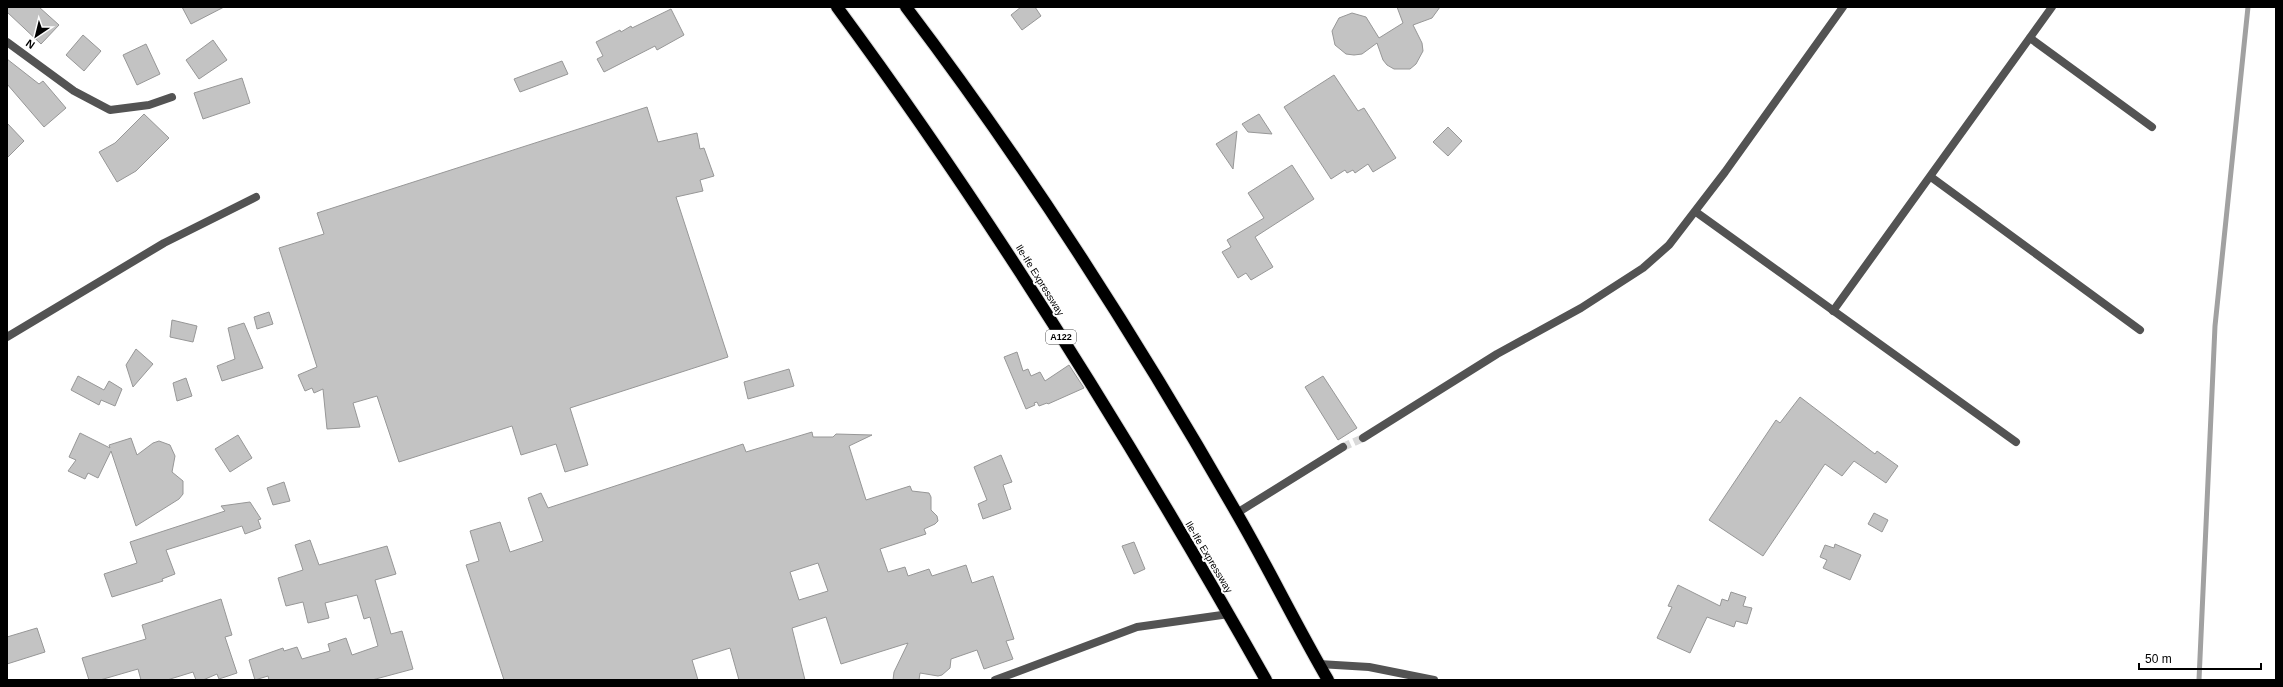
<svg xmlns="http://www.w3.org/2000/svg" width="2283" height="687" font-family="Helvetica,sans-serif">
	<rect width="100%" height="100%" fill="#fff"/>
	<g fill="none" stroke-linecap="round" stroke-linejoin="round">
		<!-- stream -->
		<polyline stroke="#a1a1a1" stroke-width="5" points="2199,680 2215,326 2248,7"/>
	</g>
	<!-- building -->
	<g fill="#c3c3c3" stroke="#979797" fill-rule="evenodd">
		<polygon points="7,7 39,7 59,25 41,44 7,12"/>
		<polygon points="182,7 224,7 191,24"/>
		<polygon points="1021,7 1035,7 1041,16 1022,30 1011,15"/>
		<polygon points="1397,7 1440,7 1432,18 1413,25 1422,43 1423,51 1416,64 1410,69 1394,69 1387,65 1383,60 1377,43 1362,54 1354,55 1346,54 1335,45 1332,31 1339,18 1352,13 1366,17 1379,38 1403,23"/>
		<polygon points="671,9 684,35 657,50 655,46 604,72 597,59 603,56 596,42 620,30 621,32 631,26 632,28"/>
		<polygon points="83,35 101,51 84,71 66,55"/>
		<polygon points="213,40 227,60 199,79 186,60"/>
		<polygon points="146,44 160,74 137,85 123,55"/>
		<polygon points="7,59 39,84 43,81 66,108 44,127 7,84"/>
		<polygon points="562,61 568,74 520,92 514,79"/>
		<polygon points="1334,75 1358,111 1364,108 1396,158 1373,172 1368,164 1355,173 1353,170 1347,173 1345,170 1331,179 1284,107"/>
		<polygon points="242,78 250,103 203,119 194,93"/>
		<polygon points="647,107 658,142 697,133 700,149 704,148 714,176 700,180 703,191 676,197 728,357 570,408 588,465 565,472 556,444 521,455 512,426 399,462 377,396 353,403 360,427 327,429 323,389 314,393 312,388 305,391 298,375 317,367 279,248 324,234 317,213"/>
		<polygon points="144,114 169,138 136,171 117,182 99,152 115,143"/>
		<polygon points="1259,114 1272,134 1248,132 1242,124"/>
		<polygon points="7,123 24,141 7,158"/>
		<polygon points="1448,127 1462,141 1448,156 1433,142"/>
		<polygon points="1237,131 1233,169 1216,144"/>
		<polygon points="1292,165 1314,199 1255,237 1273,267 1251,280 1246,273 1238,278 1222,252 1231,247 1227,240 1264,218 1248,193"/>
		<polygon points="269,312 273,324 257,329 254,317"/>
		<polygon points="172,320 197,326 193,342 170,337"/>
		<polygon points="244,323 263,368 222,381 217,366 235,359 228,328"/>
		<polygon points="136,349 153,364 133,387 126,365"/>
		<polygon points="1017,352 1023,371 1028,369 1031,376 1040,372 1045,381 1069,365 1084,388 1048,404 1047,403 1039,406 1037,402 1034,403 1035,405 1026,409 1004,357"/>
		<polygon points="789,369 794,386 748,399 744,382"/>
		<polygon points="78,376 104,390 109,381 122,389 115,406 101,400 99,405 71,390"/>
		<polygon points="1323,376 1357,428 1338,440 1305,387"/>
		<polygon points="186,378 192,396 177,401 173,383"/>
		<polygon points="1800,397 1875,454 1877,451 1898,466 1886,483 1854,461 1842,476 1825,464 1763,556 1709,520 1776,420 1780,423"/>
		<path d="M812 432 813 437H833L836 434 872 435 849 446 866 500 910 486 912 491 929 493 931 497V510L937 516 938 521 935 524 924 529 926 534 880 549 888 572 905 567 908 576 929 569 932 576 966 565 972 583 993 576 1014 639 1006 641 1013 659 984 669 977 650 951 659 950 668 942 675 938 676 920 673 919 680H893L894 672 908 643 841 664 826 617 792 628 805 680H739L730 648 692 660 698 680H504L466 565 479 561 470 531 500 522 510 552 543 541 528 498 541 493 548 508 743 444 746 452ZM818 563 828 591 799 600 790 572Z"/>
		<polygon points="80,433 110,448 109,445 131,438 137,455 153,443 159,441 170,445 175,456 172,472 183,481 183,494 179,499 136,526 111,451 98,478 88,473 85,479 68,471 76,460 69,457"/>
		<polygon points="238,435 252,458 230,472 215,449"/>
		<polygon points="1001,455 1012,482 1003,485 1011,509 983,519 978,504 987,500 974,467"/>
		<polygon points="284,482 290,501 273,505 267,488"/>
		<polygon points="250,502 261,519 258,520 261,528 245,534 242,526 166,550 175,574 162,579 163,581 112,597 104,574 137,563 130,542 225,511 221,506"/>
		<polygon points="1874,513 1888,520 1882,532 1868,524"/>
		<polygon points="310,540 319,565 387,546 396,574 375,580 391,634 402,631 413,669 372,680 269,680 268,676 255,680 249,660 283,648 284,651 297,647 302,659 330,651 328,644 346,638 352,655 378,646 370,617 364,619 357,595 325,603 329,618 308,623 303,602 286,606 278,578 303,570 295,545"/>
		<polygon points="1134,542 1145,569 1134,574 1122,546"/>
		<polygon points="1835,544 1861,555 1850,580 1823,568 1827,560 1820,557 1825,545 1834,548"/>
		<polygon points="1678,585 1720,606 1722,599 1728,601 1731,592 1746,597 1743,606 1752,608 1747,624 1736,621 1734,627 1707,617 1690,653 1657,638 1672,607 1668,606"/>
		<polygon points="221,599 232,635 225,637 237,673 219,679 217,674 203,680 196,680 193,672 167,680 141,680 138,669 100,680 89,680 82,658 146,639 142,625"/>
		<polygon points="37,628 45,652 7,664 7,637"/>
	</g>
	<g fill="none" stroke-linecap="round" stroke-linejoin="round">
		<!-- street-tunnel -->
		<polyline stroke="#d9d9d9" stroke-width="8" stroke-dasharray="8 4" stroke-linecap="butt" points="1343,447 1363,438"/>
		<defs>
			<g id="highway">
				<path d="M837 7C995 221 1135 448 1266 680"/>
				<path d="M906 7C1028 168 1136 337 1236 512 1268 567 1296 625 1328 680"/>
			</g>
		</defs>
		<!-- highway casing -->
		<use href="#highway" stroke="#dbdbdb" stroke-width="14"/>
		<!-- street -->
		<g stroke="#535353" stroke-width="8">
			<polyline points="2030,38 2152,127"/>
			<polyline points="7,42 74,91 110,110 149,105 172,97"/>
			<polyline points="1931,177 2140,330"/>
			<polyline points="1696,212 2016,442"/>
			<polyline points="1833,311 2052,7"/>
			<polyline points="7,337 164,243 256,197"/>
			<polyline points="1363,438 1497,354 1581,308 1643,268 1669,245 1725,172 1843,7"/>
			<polyline points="1237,513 1343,447"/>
			<polyline points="1319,664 1369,667 1434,680"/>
			<polyline points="995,680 1137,627 1229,614"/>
		</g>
		<!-- highway -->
		<use href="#highway" stroke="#000" stroke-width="12"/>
	</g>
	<g text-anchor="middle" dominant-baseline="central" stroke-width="4" stroke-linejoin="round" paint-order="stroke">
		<!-- shield labels -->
		<rect fill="#fff" stroke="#4c4c4c" stroke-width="1" x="1046" y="330" width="30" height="14" rx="3"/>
		<g font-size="9" font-weight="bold" fill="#000">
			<text x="1061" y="337">A122</text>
		</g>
		<!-- street labels -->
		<g font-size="10" fill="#000" stroke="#fff">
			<text transform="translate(1040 280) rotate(58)">Ile-Ife Expressway</text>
			<text transform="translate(1209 557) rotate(59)">Ile-Ife Expressway</text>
		</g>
	</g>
	<!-- border -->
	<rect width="2283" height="687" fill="none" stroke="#000000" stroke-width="16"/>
	<!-- north arrow -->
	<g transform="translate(36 36) rotate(215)" stroke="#ffffff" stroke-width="3" paint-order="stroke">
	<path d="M0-3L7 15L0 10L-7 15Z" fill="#000000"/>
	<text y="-6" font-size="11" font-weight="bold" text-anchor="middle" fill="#000000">N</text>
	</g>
	<!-- scale -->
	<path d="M2139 663v6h122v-6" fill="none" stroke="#000000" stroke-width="2"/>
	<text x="2145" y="663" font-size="12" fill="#000000" stroke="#ffffff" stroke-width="3" paint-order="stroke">50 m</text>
</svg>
